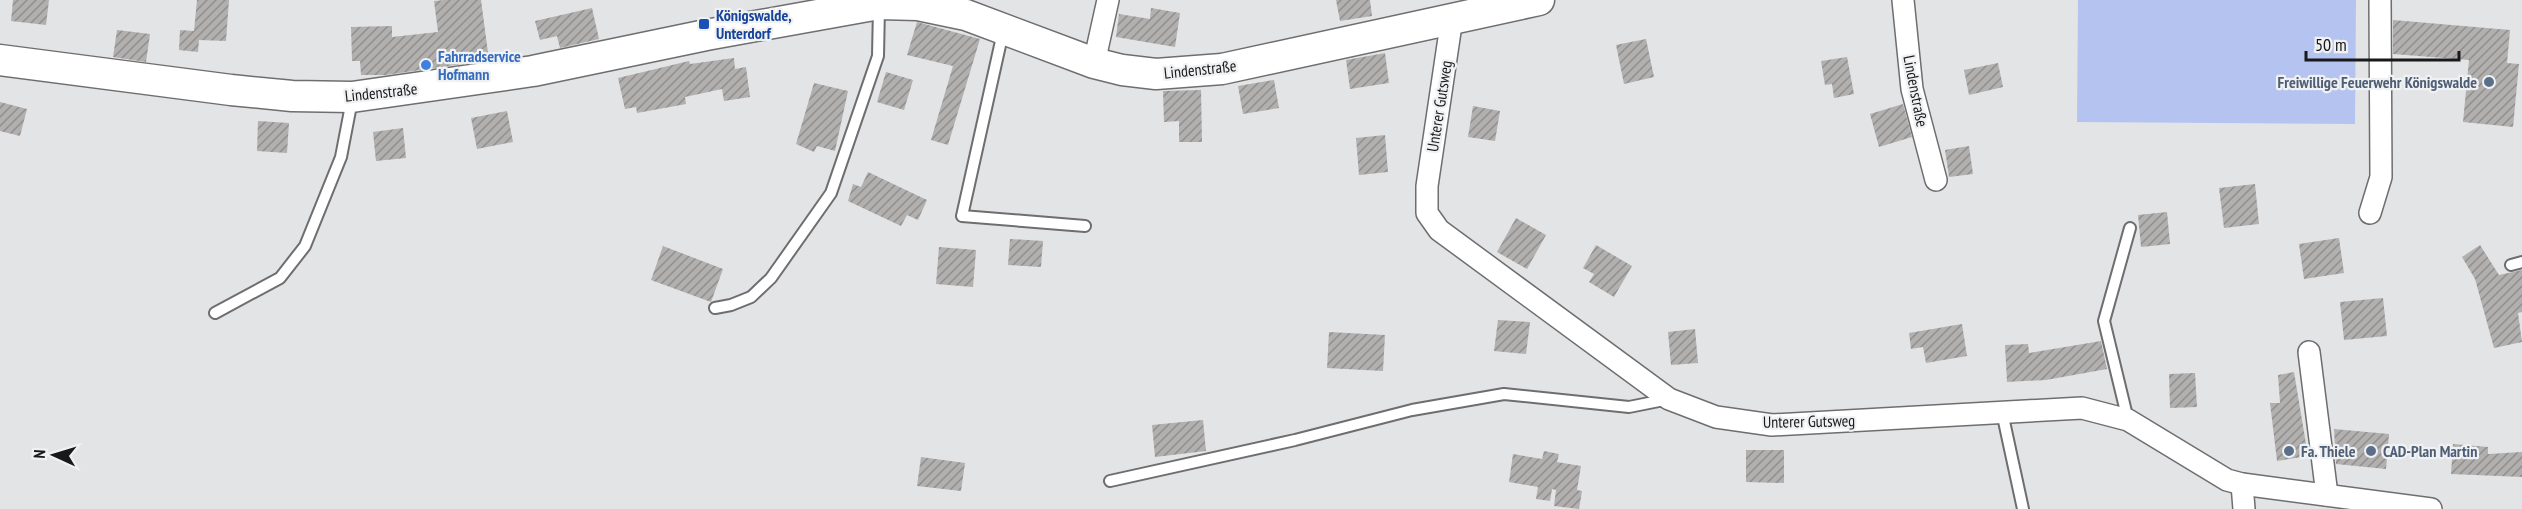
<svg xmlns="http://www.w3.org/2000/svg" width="2522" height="509" font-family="'PT Sans Narrow',sans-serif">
	<defs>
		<pattern id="building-hatch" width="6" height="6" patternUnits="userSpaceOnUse" patternTransform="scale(1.5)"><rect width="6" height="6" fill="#b2b0af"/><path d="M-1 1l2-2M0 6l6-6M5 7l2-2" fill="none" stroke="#908e8e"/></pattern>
	</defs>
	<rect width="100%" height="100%" fill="#e3e4e6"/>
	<!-- garden -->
	<polygon fill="#b5c3f1" points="2078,0 2356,0 2355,124 2077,122"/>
	<!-- building -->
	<g fill="url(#building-hatch)">
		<polygon points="13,0 49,0 46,25 11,21"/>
		<polygon points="197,0 229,0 226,41 199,40 198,52 179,50 180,30 194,31"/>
		<polygon points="444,0 481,0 489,60 386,75 361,75 360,61 352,61 351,27 392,26 392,37 438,32 434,1"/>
		<polygon points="1336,0 1370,0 1372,16 1340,21"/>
		<polygon points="592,8 599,39 560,48 557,36 540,40 535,21"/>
		<polygon points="1151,8 1180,13 1175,47 1116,37 1119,14 1150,19"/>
		<polygon points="2393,20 2510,30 2507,63 2519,64 2513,127 2463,122 2469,60 2393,54"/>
		<polygon points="917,22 980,39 948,145 931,140 953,66 907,55"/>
		<polygon points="117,30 150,34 146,62 113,57"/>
		<polygon points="1646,39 1654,77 1624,84 1616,45"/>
		<polygon points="1385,53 1389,83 1350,89 1346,60"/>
		<polygon points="1847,57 1854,94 1834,98 1832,84 1825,85 1821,61"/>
		<polygon points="734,58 735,69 746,67 750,97 724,101 722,89 685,97 686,104 670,107 637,113 636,107 625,109 618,78 689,61 690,64"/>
		<polygon points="1998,63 2003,87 1969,95 1964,70"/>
		<polygon points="886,72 913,80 904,110 877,102"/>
		<polygon points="1274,80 1279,108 1243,114 1238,86"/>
		<polygon points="814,83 848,91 835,151 817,146 814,152 796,144"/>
		<polygon points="1201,90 1202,142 1179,142 1179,121 1164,122 1163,91"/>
		<polygon points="0,102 27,109 20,136 0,131"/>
		<polygon points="1903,104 1912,137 1879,147 1870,114"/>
		<polygon points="1473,106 1500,111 1495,141 1468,137"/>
		<polygon points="507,111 513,142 477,149 471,118"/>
		<polygon points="258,121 289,123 287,153 257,151"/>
		<polygon points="403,128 406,158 376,161 373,132"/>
		<polygon points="1385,135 1388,172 1359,175 1356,138"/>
		<polygon points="1969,146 1973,174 1949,177 1945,150"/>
		<polygon points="868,172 927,200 918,220 907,215 901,226 848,201 853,184 861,187"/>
		<polygon points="2255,184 2259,224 2224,228 2219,188"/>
		<polygon points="2167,212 2170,244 2141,247 2138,215"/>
		<polygon points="1516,218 1546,235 1527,269 1497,252"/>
		<polygon points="2339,238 2344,273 2304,279 2299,244"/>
		<polygon points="1010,239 1043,241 1041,267 1008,265"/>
		<polygon points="1596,245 1632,266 1614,297 1589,282 1594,274 1583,268"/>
		<polygon points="2480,245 2499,275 2522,270 2522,312 2518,313 2522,342 2494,348 2475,279 2462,257"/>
		<polygon points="663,246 723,269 711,302 651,280"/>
		<polygon points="939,247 976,250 973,287 936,284"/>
		<polygon points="2383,298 2387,336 2344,340 2340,302"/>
		<polygon points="1498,320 1530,322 1526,354 1494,351"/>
		<polygon points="1962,324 1967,356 1926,363 1923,347 1911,349 1909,333"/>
		<polygon points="1695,329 1698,363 1671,365 1668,332"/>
		<polygon points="1329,332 1385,335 1383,371 1327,368"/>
		<polygon points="2101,341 2107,369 2046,380 2007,382 2005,345 2028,344 2029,353"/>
		<polygon points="2294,372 2308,456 2277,461 2270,403 2280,403 2278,375"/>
		<polygon points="2195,373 2197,407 2170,408 2169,374"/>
		<polygon points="1203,420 1206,451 1155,457 1152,425"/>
		<polygon points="2334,429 2389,434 2386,469 2336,464"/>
		<polygon points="2453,444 2488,447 2488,454 2522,452 2522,477 2451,474"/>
		<polygon points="1746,450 1784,450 1784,483 1746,482"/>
		<polygon points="1544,451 1559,454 1557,462 1581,466 1577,490 1582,491 1579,509 1554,506 1556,490 1552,489 1550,501 1536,499 1538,487 1509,482 1513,454 1542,459"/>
		<polygon points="921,457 965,463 961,491 917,486"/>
	</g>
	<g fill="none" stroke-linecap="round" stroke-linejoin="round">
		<defs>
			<g id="lane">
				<polyline points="1003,32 962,216 1085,226"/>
				<polyline points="2511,265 2522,262"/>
				<polyline points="715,308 731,305 751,297 771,278 831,193 878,56 879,7"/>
				<polyline points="215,313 280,278 305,246 341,157 352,100"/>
				<polyline points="2002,412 2023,509"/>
				<polyline points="2128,420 2104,321 2130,228"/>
				<polyline points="1110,481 1295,440 1412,410 1504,394 1629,407 1669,399"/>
			</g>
			<g id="street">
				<polyline points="1903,0 1912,89 1936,180"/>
				<polyline points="1452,18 1427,186 1427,213 1439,230 1669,399 1716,417 1772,425 2082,408 2128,420 2227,480 2242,484 2431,509"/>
				<polyline points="1094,63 1108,0"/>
				<polyline points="2370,213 2381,177 2380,0"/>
				<polyline points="2309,352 2327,495"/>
				<polyline points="2242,484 2244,509"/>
			</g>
			<polyline id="secondary" points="0,60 231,90 292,96 352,97 533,71 706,35 879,4 918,5 966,15 1094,63 1122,70 1156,74 1222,69 1539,0"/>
		</defs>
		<!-- lane casing -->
		<use href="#lane" stroke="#6e6e70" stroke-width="14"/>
		<!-- street casing -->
		<use href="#street" stroke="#6e6e70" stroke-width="24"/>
		<!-- secondary casing -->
		<use href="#secondary" stroke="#6e6e70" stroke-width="33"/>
		<!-- lane -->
		<use href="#lane" stroke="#fff" stroke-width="10"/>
		<!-- street -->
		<use href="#street" stroke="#fff" stroke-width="21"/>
		<!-- secondary -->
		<use href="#secondary" stroke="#fff" stroke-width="30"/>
	</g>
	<!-- markers -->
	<rect fill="#1a4fb4" stroke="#f0f1f3" stroke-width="2" x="698" y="18" width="12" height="12" rx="3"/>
	<circle fill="#3f7fe0" stroke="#f0f1f3" stroke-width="2" cx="426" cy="65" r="6"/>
	<g fill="#5c6f8a" stroke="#f0f1f3" stroke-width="2">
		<circle cx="2489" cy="82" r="6"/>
		<circle cx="2289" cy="451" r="6"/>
		<circle cx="2371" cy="451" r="6"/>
	</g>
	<g text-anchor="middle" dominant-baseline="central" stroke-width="4.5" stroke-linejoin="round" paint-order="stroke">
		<!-- transit labels -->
		<g font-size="16" font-weight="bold" fill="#164399" stroke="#f0f1f3" text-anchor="start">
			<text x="716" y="15">Königswalde,<tspan x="716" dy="18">Unterdorf</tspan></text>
		</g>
		<!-- shop labels -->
		<g font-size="16" font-weight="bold" fill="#366cbe" stroke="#f0f1f3" text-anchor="start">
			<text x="438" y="56">Fahrradservice<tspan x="438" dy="18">Hofmann</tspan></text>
		</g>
		<!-- street labels -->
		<g font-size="16" fill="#19191a" stroke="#f0f1f3">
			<text transform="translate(1200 69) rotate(-6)">Lindenstraße</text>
			<text transform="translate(1916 91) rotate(79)">Lindenstraße</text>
			<text transform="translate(381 92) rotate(-6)">Lindenstraße</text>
			<text transform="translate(1439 106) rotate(-81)">Unterer Gutsweg</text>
			<text transform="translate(1809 421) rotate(-1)">Unterer Gutsweg</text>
		</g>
		<!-- service labels -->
		<g font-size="16" font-weight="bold" fill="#4e5e75" stroke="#f0f1f3" text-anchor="start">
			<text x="2477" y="82" text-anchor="end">Freiwillige Feuerwehr Königswalde</text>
			<text x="2301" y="451">Fa. Thiele</text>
			<text x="2383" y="451">CAD-Plan Martin</text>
		</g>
	</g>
	<!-- north arrow -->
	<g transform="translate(54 455) rotate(274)" stroke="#f0f1f3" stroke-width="4.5" paint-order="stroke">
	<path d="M0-4.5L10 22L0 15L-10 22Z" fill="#19191a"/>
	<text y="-9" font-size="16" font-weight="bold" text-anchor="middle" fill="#19191a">N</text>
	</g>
	<!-- scale -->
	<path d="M2306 51v9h153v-9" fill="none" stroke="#19191a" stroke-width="3"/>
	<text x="2315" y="51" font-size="18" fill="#19191a" stroke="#f0f1f3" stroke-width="4.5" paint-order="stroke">50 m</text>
</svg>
